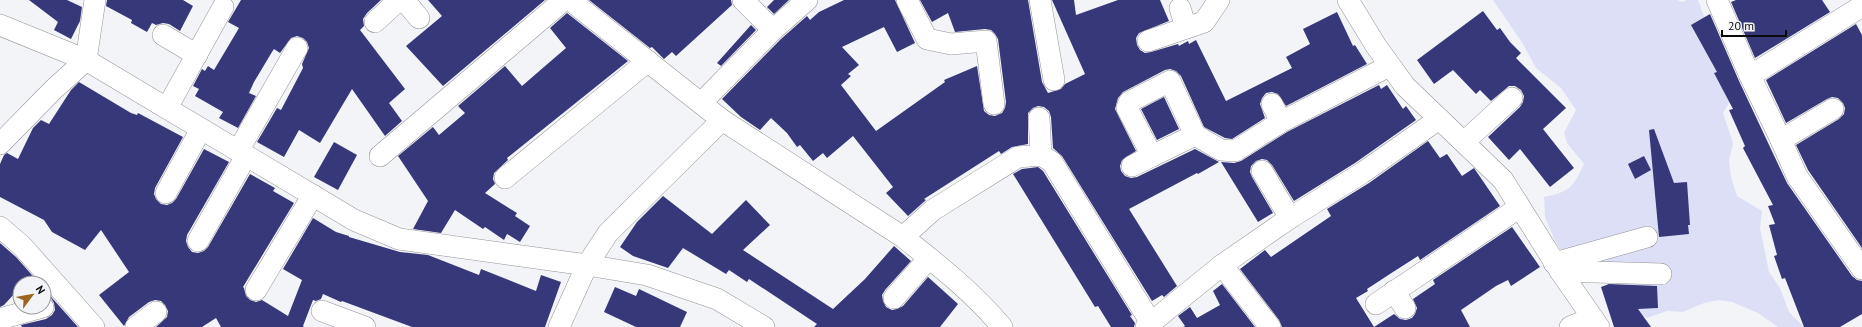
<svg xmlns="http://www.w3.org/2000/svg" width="1862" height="327" font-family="'PT Sans',sans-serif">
	<rect width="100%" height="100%" fill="#f3f4f8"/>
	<!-- green -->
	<path fill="#dcdff6" d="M1493 0H1677L1682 2 1687 0H1698L1733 96 1723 113 1733 143 1729 161 1731 177 1737 196 1762 211 1760 228 1769 272 1780 288 1789 312 1804 327H1778L1758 313 1732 302 1719 300 1704 303 1683 312 1667 311 1647 318 1633 309 1624 281 1571 264 1556 243 1545 217 1544 197C1569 192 1573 188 1584 164L1567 143 1564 133 1576 110 1561 88 1536 68 1523 44Z"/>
	<!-- building -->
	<g fill="#373879">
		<polygon points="29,0 67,0 82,7 80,21 71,39 54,30 58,22"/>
		<polygon points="107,0 183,0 193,6 180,31 169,24 163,23 156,25 152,23 147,32 131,23 132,20 106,6"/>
		<polygon points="241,0 381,0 367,13 363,19 364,26 360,30 405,89 389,103 402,121 385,136 352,89 320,143 299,130 284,157 257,142 277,108 281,110 303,68 302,64 309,48 307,42 303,38 297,36 291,38 280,53 274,49 272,52 254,82 249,93 256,96 238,128 219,118 223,112 195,96 199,89 193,86 202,69 205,71 208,66 214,70 239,28 228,22"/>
		<polygon points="428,0 545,0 443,86 406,46 442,16"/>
		<polygon points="589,0 731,0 732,5 676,56 672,52 664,59 652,47 650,48"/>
		<polygon points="774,0 789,0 774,14 767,7"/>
		<polygon points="844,0 895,0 915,43 897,52 884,27 842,47 859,65 848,74 851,76 841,85 876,131 945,82 944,80 977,66 984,111 989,115 995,116 1002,113 1005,108 1006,102 998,39 995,34 991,30 985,29 955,32 948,13 932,22 920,0 1028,0 1042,82 1048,93 1061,89 1065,84 1085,74 1052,0 1074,0 1076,15 1118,0 1160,0 1169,21 1139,33 1136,38 1137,45 1140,50 1145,53 1151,52 1178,44 1179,46 1188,41 1189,44 1196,40 1226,101 1292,68 1286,57 1310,44 1303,29 1337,12 1353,46 1355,45 1367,64 1286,106 1278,94 1272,92 1266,93 1262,98 1260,104 1265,118 1232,139 1225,138 1204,127 1181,76 1176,71 1170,69 1165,70 1123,92 1118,98 1115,109 1136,151 1122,160 1120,166 1121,171 1125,176 1131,178 1137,177 1195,149 1219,162 1198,174 1197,173 1129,209 1177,286 1164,297 1162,295 1152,301 1062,156 1053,148 1051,117 1049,111 1044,107 1038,106 1033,108 1028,113 1028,144 1012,147 1001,154 999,151 924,199 926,200 908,216 886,193 893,187 853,136 827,158 823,153 813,161 800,145 797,147 787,133 771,118 760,130 741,117 722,99 781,39 807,16 810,20 819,12"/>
		<polygon points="1736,0 1822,0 1830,12 1755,58 1731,2"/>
		<polygon points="1483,11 1497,30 1500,28 1510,42 1521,53 1516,58 1566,108 1543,129 1574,168 1550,187 1520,149 1509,160 1488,137 1520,107 1523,102 1524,96 1521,90 1515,86 1509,86 1491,101 1480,90 1476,94 1453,70 1434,84 1417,60"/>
		<polygon points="567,13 628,61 507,158 508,160 494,173 493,179 495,184 485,193 517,213 515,216 530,226 520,242 507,234 504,240 485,227 483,229 455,210 441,233 413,229 428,201 398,156 433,127 439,135 465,113 458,106 505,66 522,86 537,73 566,48 550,28"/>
		<polygon points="1710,14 1739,81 1787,183 1852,276 1857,280 1862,281 1862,314 1840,327 1804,327 1785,278 1782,279 1774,256 1777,255 1769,225 1775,224 1768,206 1773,205 1743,148 1745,146 1729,110 1733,109 1714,73 1717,72 1691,25"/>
		<polygon points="1856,24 1862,35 1862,248 1808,170 1796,145 1839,119 1844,114 1845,108 1843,103 1838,98 1832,97 1827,99 1786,123 1766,80"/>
		<polygon points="751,25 756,30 721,66 717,63"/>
		<polygon points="79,82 131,113 137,115 138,113 183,137 155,188 154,194 156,199 161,204 167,205 172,203 176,199 204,149 229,162 187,235 186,241 188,247 192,252 198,253 204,251 208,247 250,174 275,188 273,191 294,203 243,287 244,288 246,296 250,300 256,302 262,300 288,316 302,280 283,269 313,218 336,232 349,236 349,237 400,252 428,255 479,275 481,269 536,291 541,275 561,282 545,327 412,327 342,301 341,302 323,294 321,299 316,301 313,300 303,326 304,327 221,327 216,318 202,327 156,327 167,317 168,311 165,305 161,301 155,300 149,302 129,317 124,326 99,295 129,272 101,230 85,250 52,232 44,220 0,197 0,164 4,155 7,153 18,159 33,128 41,120 49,124 71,90"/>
		<polygon points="1379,85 1381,89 1387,85 1403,109 1406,106 1416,120 1355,163 1294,201 1272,165 1267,160 1262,159 1256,161 1251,166 1250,172 1252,177 1273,213 1258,222 1221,162 1234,163 1241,161 1287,132"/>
		<polygon points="1164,97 1179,129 1157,140 1141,109"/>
		<polygon points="1654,129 1674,183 1687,182 1690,225 1688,225 1689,234 1659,237 1649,130"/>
		<polygon points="1428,141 1440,158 1447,154 1462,176 1474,168 1500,206 1420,260 1418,256 1393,272 1367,289 1368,291 1356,298 1374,327 1394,314 1400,319 1406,320 1412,318 1415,314 1417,308 1413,299 1435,284 1433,280 1512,227 1540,267 1511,286 1508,280 1496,286 1461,310 1470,327 1282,327 1279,320 1240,269 1265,250 1271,257 1331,216 1327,209 1369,183"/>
		<polygon points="334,142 357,155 338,190 314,177"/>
		<polygon points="1644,156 1651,170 1635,179 1628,164"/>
		<polygon points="1038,167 1043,171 1132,315 1130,316 1135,323 1134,327 1111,327 1098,306 1095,307 1013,174 1022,169"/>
		<polygon points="663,196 712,234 746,200 770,225 743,250 833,309 865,279 894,246 911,261 885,290 882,295 883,301 886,307 892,310 897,309 903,306 928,277 958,304 940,327 814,327 817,324 749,279 747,282 729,270 726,274 683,248 668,268 633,256 620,247 637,222"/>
		<polygon points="0,243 16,257 39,283 20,283 20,301 17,302 15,293 4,305 0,307"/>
		<polygon points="1222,284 1255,327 1183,327 1185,326 1178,316 1190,307 1197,318 1220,305 1213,291"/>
		<polygon points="1609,284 1657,286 1658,308 1638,309 1651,327 1614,327 1601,287"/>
		<polygon points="615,287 636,296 639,289 687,312 680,327 636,327 604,312"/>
		<polygon points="44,289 78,327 22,327 21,325 46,319 52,315 55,310 54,303 51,298 44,295"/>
	</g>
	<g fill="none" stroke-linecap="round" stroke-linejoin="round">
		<defs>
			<g id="minor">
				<polyline points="404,0 419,18"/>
				<path d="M570 0 722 120 903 237C937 264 974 293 1002 327"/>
				<polyline points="743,0 773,30"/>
				<polyline points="907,0 927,39 951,44 986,41 994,104"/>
				<polyline points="1040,0 1054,80"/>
				<polyline points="1348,0 1376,46 1405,86 1503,180 1560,271 1599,327"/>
				<polyline points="1717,0 1750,76 1781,140 1797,176 1862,269"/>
				<polyline points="1180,8 1186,28"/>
				<polyline points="375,22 399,0"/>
				<polyline points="0,25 86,60 354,220 399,239 587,265 647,275 717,299 764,327"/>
				<polyline points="163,35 197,55"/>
				<polyline points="1148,41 1204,22 1219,0"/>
				<polyline points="1750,76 1862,6"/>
				<polyline points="701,103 773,30 807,0"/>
				<polyline points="1272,104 1281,122"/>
				<polyline points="167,108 223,7"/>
				<polyline points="1039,118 1041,155"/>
				<polyline points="1195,135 1152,156 1127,108 1129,102 1170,81 1195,135 1221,150 1235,151 1281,122 1389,66"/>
				<polyline points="1781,140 1833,109"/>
				<polyline points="1464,142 1512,98"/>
				<polyline points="0,144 54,89 86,60 95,0"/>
				<polyline points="238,151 297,48"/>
				<polyline points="380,156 564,0"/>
				<polyline points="1132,166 1152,156"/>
				<polyline points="1262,171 1290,218"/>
				<polyline points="505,178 648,61"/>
				<polyline points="166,193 201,129"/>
				<polyline points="0,227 22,246 94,327"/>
				<polyline points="903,237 933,210 1018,157 1041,155 1052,162 1151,323"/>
				<polyline points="198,241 246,156"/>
				<polyline points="1554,263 1647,237"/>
				<polyline points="1222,265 1270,327"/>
				<polyline points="1560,271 1661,274"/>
				<polyline points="256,290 313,195"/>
				<polyline points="1394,291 1405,308"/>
				<polyline points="894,298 929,258"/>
				<polyline points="1376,304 1520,207"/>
				<polyline points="322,311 365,327"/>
				<polyline points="0,319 43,307"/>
				<polyline points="136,327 156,312"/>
				<polyline points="559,327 587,265 608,233 722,120"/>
				<polyline points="1146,327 1222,265 1290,218 1362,173 1439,119"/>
				<polyline points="1570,327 1592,318"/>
			</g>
		</defs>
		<!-- minor casing -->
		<use href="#minor" stroke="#959599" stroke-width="22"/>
		<!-- minor -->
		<use href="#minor" stroke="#fff" stroke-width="21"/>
	</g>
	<!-- north arrow -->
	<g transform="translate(32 295) rotate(58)"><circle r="19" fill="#f3f4f8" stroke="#96979a"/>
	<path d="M0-3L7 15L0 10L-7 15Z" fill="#9c661f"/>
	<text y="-6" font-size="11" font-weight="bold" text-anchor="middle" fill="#0b0b0d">N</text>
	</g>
	<!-- scale -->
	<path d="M1722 30v6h64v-6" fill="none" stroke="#0b0b0d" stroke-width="2"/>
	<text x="1728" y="30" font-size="12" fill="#0b0b0d" stroke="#f3f4f8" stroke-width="3" paint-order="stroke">20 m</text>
</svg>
